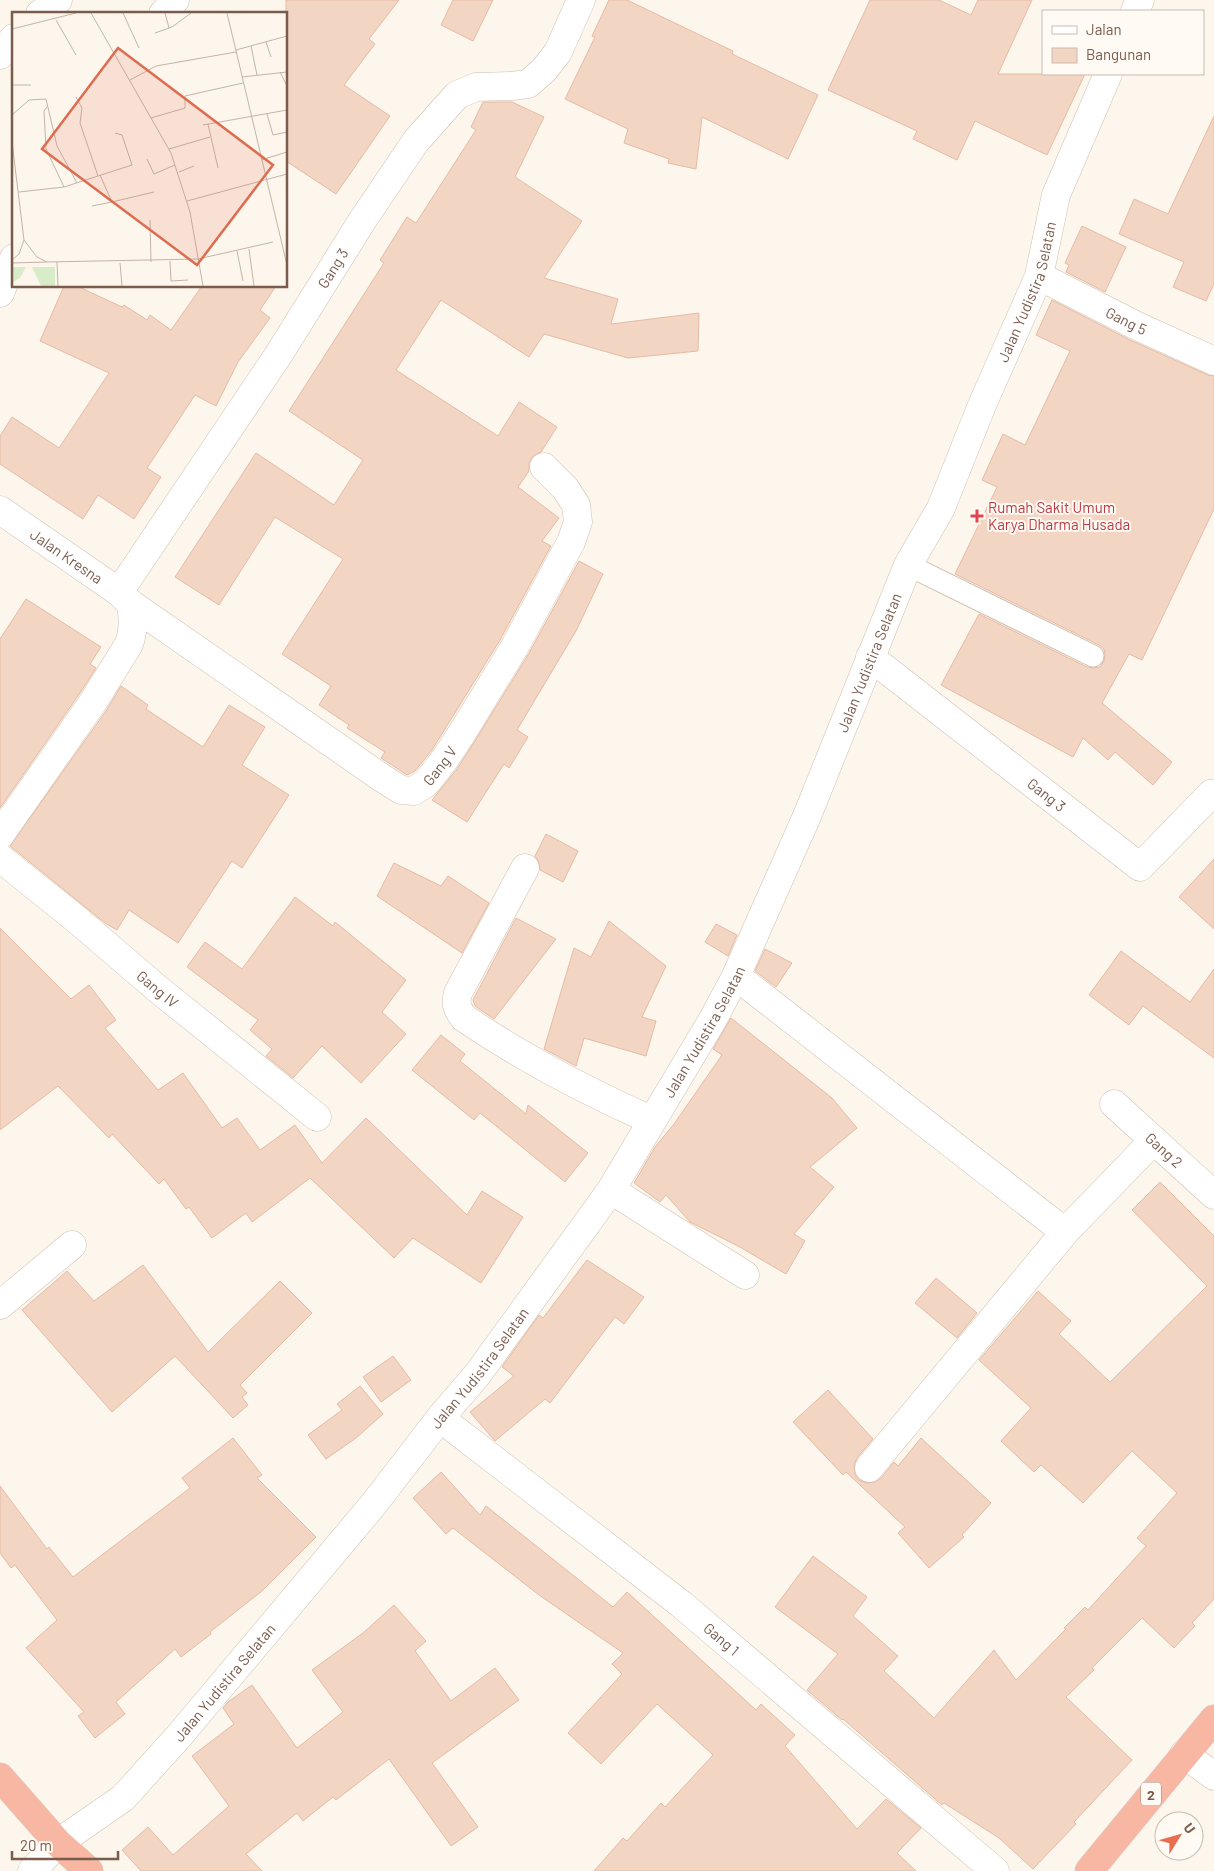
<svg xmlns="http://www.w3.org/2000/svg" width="1214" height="1871" font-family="Barlow,sans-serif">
	<rect width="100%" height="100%" fill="#fdf6ec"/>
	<!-- building -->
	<g fill="#f3d5c3" stroke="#e6bba3">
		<polygon points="286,0 399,0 369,39 375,44 344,85 390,116 336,194 286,161"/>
		<polygon points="453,0 493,0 473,41 441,25"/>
		<polygon points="609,0 627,0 733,51 732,54 818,95 788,159 702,117 696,169 668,163 669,159 624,143 628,129 565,99 595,37 592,36"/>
		<polygon points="870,0 939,0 971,15 978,0 1032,0 998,74 1085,74 1047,155 975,121 957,160 913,139 917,131 828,90"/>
		<polygon points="483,102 512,102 544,117 515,177 582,221 544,278 618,299 611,324 699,313 698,351 628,358 544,334 529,357 441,300 396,370 498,436 519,402 557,427 541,452 533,456 529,463 529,471 518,487 559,518 542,541 551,546 500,640 432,750 415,771 407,775 381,758 385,752 347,728 349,725 319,705 331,686 282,654 343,559 275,517 219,605 175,577 256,453 334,505 363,460 289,411 384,263 380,260 407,217 416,223 476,130 471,127"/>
		<polygon points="1214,116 1214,284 1206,301 1173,287 1184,262 1119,234 1134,199 1168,214"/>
		<polygon points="1082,226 1126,247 1105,292 1066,272 1069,265 1065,263"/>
		<polygon points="64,286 77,286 122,307 124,305 147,320 150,315 171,330 202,286 276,286 260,310 270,318 238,362 216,406 195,395 147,468 161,477 134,519 98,495 83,519 0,464 0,436 12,417 59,448 109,373 40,341"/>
		<polygon points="1052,300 1130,340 1208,375 1214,376 1214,509 1142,660 1129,654 1102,703 1172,762 1153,785 1115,752 1108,760 1083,738 1073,757 941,685 979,614 1087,667 1093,668 1100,667 1104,661 1105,655 1104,649 1099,645 955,574 997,487 982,480 1003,434 1025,445 1070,351 1036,335"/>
		<polygon points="579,561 603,574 576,631 517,730 528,737 509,768 504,764 467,822 432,800 457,769 475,741 528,655"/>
		<polygon points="26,599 101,647 90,664 96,668 80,693 0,808 0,639"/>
		<polygon points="121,686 148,705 146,709 203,747 229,705 265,727 242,765 289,795 242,868 232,861 178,943 129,910 117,930 105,923 10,846 106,711"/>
		<polygon points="546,834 578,851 563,882 540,870 538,860 535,856"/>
		<polygon points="1214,859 1214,929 1179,897"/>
		<polygon points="394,863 441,886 448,876 489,903 462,953 377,896"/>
		<polygon points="295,897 333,926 335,922 406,980 382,1012 406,1034 361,1083 322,1046 293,1078 266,1056 272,1049 250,1030 258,1020 187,967 205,942 242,969"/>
		<polygon points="516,918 556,939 494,1019 475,1006 473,1000"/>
		<polygon points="609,921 666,966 642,1017 656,1021 646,1056 584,1038 576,1066 544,1049 574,948 591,957"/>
		<polygon points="716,924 737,935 728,956 705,942"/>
		<polygon points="0,928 71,999 89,985 116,1020 105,1028 158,1090 183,1073 222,1128 237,1118 260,1150 295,1125 322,1163 366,1118 467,1215 482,1191 523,1217 481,1283 413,1238 394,1258 310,1178 252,1222 246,1213 212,1238 189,1207 186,1209 164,1179 159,1184 112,1134 109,1138 58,1086 0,1130"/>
		<polygon points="765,949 792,963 776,987 755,971"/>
		<polygon points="1121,951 1190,1002 1214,969 1214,1058 1143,1006 1129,1025 1089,995"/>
		<polygon points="731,1018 832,1098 857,1128 810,1167 834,1187 794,1234 805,1241 786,1274 738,1246 690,1222 666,1195 660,1202 634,1183 655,1147 674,1124 722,1055 713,1049"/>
		<polygon points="441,1035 465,1054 460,1061 526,1114 528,1105 588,1153 565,1182 480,1113 474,1120 412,1070"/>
		<polygon points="1160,1182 1214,1236 1214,1599 1192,1623 1195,1626 1174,1648 1142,1618 1092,1668 1094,1670 1066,1697 1132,1760 1074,1822 1076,1824 1033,1869 999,1838 944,1803 942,1805 843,1719 842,1720 807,1690 838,1654 775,1607 813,1556 867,1597 853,1616 898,1656 884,1671 934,1718 994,1650 1016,1680 1066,1629 1064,1628 1085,1607 1088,1610 1146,1546 1137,1538 1177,1493 1132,1451 1083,1503 1041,1465 1034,1472 1001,1441 1031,1408 979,1360 1038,1291 1071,1321 1059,1334 1110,1382 1207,1286 1132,1210"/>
		<polygon points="587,1260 644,1297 624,1324 615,1317 550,1403 545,1399 495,1441 470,1412 514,1376 502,1367 539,1315 543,1318"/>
		<polygon points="143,1265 208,1352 280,1281 312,1313 240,1385 247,1393 242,1397 248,1405 233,1418 175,1356 112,1412 22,1310 67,1271 94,1301"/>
		<polygon points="936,1278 977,1313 957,1338 915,1303"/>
		<polygon points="393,1356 411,1380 381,1402 363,1377"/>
		<polygon points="360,1386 383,1414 356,1438 326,1459 308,1435 342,1410 337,1404"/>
		<polygon points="828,1390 873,1439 857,1458 854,1465 855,1474 859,1480 867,1483 875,1482 881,1478 894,1462 898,1466 921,1438 991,1503 962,1535 964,1537 929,1568 898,1533 905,1527 846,1472 843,1475 793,1422"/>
		<polygon points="233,1438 262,1475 257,1478 316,1537 262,1591 210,1632 211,1634 181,1657 175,1649 116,1702 125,1714 95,1738 78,1716 84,1712 26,1648 57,1620 15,1565 11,1568 0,1553 0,1486 47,1549 49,1547 73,1577 190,1488 182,1478"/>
		<polygon points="441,1472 480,1515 486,1506 613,1607 627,1592 756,1710 761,1704 795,1735 785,1746 857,1829 886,1799 921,1828 897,1853 916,1871 594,1871 623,1838 627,1841 661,1803 665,1807 713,1755 657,1704 601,1764 568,1733 622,1674 612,1664 623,1653 539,1595 453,1528 446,1534 413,1498"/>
		<polygon points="394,1605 426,1641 415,1651 451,1701 495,1668 519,1700 432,1763 478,1827 451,1846 389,1759 336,1800 333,1797 303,1821 297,1813 246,1854 262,1871 141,1871 122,1850 148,1827 173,1855 229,1806 192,1756 234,1724 223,1708 228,1702 252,1685 297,1748 343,1712 312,1670 363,1633"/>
	</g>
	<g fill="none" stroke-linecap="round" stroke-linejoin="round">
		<defs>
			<polyline id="lane" points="908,565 1093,656"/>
			<g id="street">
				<polyline points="1135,11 1140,0"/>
				<polyline points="40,14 58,0"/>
				<polyline points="163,14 175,0"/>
				<polyline points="0,55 14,38"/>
				<path id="s1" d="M1039 276 1137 326 1214 361"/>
				<polyline points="0,293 14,258"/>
				<path id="s2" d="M0 510 119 592 131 604 382 778 401 790 414 791 426 783 445 759 462 733 514 648 571 542 578 522 576 505 565 488 544 467"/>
				<path id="s3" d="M119 592 279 354 362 221 416 141 457 95 476 87 512 86 528 84 544 70 558 52 581 0"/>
				<path id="s4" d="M870 657 1140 867 1211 794 1214 795"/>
				<path d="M0 835 93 702 129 644C134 630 133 618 131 604"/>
				<path id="s5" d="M0 858 76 919 159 990 317 1117"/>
				<path d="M525 868 458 993C455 1004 457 1009 464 1018 523 1058 586 1091 651 1120"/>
				<polyline points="736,976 1065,1232"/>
				<path id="s6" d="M1114 1104 1214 1195"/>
				<polyline points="611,1190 745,1275"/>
				<polyline points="0,1305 72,1245"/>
				<path id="s7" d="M440 1418 681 1604 995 1871"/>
				<polyline points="869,1468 1065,1232 1154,1140"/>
				<polyline points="1184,1754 1214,1776"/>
				<path id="s8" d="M32 1871 58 1843 123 1798 179 1736 373 1505 440 1418 477 1375 611 1190 713 1019 736 976 807 816 908 565 941 508 982 405 1039 276 1056 195 1108 74"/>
			</g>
			<g id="highway">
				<polyline points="0,1777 58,1843 89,1871"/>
				<polyline points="1089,1871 1214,1719"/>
			</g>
		</defs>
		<!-- lane casing -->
		<use href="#lane" stroke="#d1beb0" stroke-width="23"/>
		<!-- street casing -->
		<use href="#street" stroke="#d1beb0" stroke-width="29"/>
		<!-- highway casing -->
		<use href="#highway" stroke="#dad1cd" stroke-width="29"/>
		<!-- lane -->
		<use href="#lane" stroke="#fff" stroke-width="21"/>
		<!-- street -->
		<use href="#street" stroke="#fff" stroke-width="28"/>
		<!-- highway -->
		<use href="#highway" stroke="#f7b7a3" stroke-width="28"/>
	</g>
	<!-- markers -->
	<path fill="#e0444e" stroke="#fffaf3" stroke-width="2" d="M974.5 508.5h5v5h5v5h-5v5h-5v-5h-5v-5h5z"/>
	<g text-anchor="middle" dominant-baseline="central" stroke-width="4" stroke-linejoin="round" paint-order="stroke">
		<!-- shield labels -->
		<rect fill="#fffaf3" stroke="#a28b7f" stroke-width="1" x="1141" y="1782.5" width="20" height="23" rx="4"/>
		<g font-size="14" font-weight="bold" fill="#7a5c4d">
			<text x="1151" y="1794">2</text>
		</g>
		<!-- street labels -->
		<g font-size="15" fill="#7a5c4d" stroke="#fffaf3">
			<text stroke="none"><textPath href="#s3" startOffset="388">Gang 3</textPath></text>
			<text stroke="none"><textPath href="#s8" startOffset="1890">Jalan Yudistira Selatan</textPath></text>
			<text stroke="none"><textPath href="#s1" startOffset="98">Gang 5</textPath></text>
			<text stroke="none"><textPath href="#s2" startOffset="81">Jalan Kresna</textPath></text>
			<text stroke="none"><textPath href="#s8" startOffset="1486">Jalan Yudistira Selatan</textPath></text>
			<text stroke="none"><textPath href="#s2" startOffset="539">Gang V</textPath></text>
			<text stroke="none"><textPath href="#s4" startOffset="224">Gang 3</textPath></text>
			<text stroke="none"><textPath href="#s5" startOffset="205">Gang IV</textPath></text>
			<text stroke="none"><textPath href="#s8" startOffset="1081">Jalan Yudistira Selatan</textPath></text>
			<text stroke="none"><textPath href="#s6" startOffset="68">Gang 2</textPath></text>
			<text stroke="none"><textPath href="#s8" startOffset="676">Jalan Yudistira Selatan</textPath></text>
			<text stroke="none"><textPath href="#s7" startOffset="358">Gang 1</textPath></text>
			<text stroke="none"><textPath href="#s8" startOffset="271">Jalan Yudistira Selatan</textPath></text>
		</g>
		<!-- health labels -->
		<g font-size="15" fill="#be3a42" stroke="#fffaf3" text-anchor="start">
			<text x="988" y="507">Rumah Sakit Umum<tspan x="988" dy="17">Karya Dharma Husada</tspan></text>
		</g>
	</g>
	<!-- overview -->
	<g transform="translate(12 12)">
		<rect width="275" height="275" fill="#fdf6ec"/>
		<path d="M0 255H14L8 266 1 270ZM20 255H43V274H29Z" fill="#d8ecc9"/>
		<path fill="none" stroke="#c5b3a7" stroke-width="1" d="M79 1 159 141 178 200 191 274M111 1 127 36M153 1 157 16M215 1 275 253M44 8 64 43M0 17 64 1M143 21 160 15 179 1M254 30 259 45M239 34 245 63M224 38 275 24M268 60 275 74M230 65 275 60M118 68 144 54 224 40M0 73H19M64 85 70 96 68 111 86 164M35 95 32 99 34 137 52 175M255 102 261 123 275 120M0 103 17 88 34 87 45 134 65 171M139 106 173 96V84L231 71M196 112 206 156M191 113 275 98M0 130 12 228 25 245 35 250 186 247 261 230M157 137 198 125M135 147 142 162 163 153M249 148 275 140M167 160 182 154M88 163 100 190 142 180M7 180 52 175 120 153 110 123 103 121M175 189 275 162M80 194 100 190M138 208 139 250M237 237 242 274M225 239 231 269M0 248 7 242 12 228M158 249 159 269 176 268M45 250 46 274M0 251 35 250M108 251 110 274"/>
		<path fill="#dc6d51" fill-opacity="0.15" stroke="#dc6d51" stroke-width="2.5" d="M106 36 261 153 185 253 30 137Z"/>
		<rect width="275" height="275" fill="none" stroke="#7a5c4d" stroke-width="2.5"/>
	</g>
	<!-- legend -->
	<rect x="1042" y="10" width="162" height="65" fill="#fffaf3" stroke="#cabbb1"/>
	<rect x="1052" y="26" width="25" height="8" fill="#ffffff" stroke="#cabbb1"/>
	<text x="1086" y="35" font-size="15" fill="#7a5c4d">Jalan</text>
	<rect x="1052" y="48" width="25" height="15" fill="#f3d5c3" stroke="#cabbb1"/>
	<text x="1086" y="60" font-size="15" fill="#7a5c4d">Bangunan</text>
	<!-- north arrow -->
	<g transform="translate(1179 1836) rotate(53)"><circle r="24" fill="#fffaf3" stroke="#cabbb1"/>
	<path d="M0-4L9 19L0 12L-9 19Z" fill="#e76f51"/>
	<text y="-8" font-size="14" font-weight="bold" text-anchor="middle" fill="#7a5c4d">U</text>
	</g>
	<!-- scale -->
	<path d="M12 1851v8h106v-8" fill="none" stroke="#7a5c4d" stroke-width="2.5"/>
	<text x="20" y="1851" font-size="15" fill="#7a5c4d" stroke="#fffaf3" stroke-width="4" paint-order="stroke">20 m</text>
</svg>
